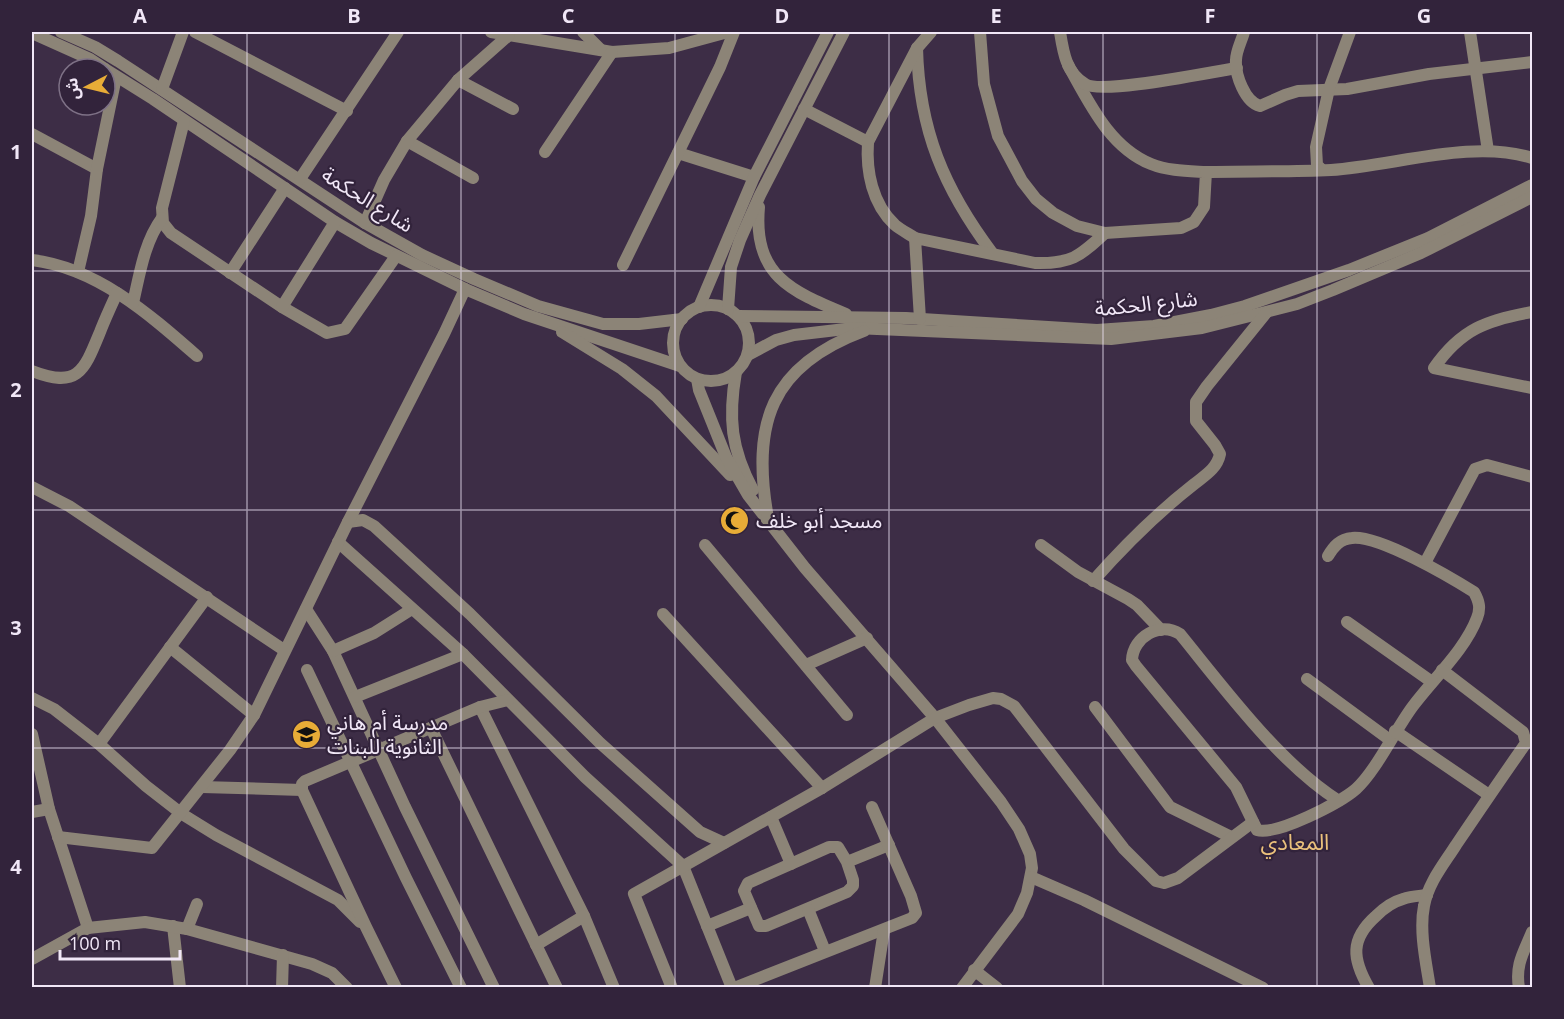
<svg xmlns="http://www.w3.org/2000/svg" width="1564" height="1019" font-family="'Open Sans','Noto Sans Arabic',sans-serif">
	<rect width="100%" height="100%" fill="#3d2d46"/>
	<g fill="none" stroke-linecap="round" stroke-linejoin="round">
		<!-- minor -->
		<g stroke="#8c8477" stroke-width="12">
			<polyline points="61,32 95,47 118,61 365,223 422,255 474,279 538,306 603,324 639,324 682,319"/>
			<polyline points="195,32 347,111"/>
			<polyline points="491,32 612,52 669,48 728,32"/>
			<polyline points="583,32 601,50"/>
			<path d="M980 32 984 84 998 136 1022 181 1036 199 1053 213 1077 226 1105 233 1181 228 1194 222 1204 207 1206 172C1188 171 1168 171 1151 164 1109 147 1089 102 1068 65"/>
			<path d="M1060 32C1063 51 1066 73 1085 84 1102 95 1210 72 1237 68"/>
			<path d="M1244 32C1242 40 1236 51 1236 60 1235 75 1245 102 1260 106L1285 95 1298 91 1347 89 1429 74 1532 62"/>
			<polyline points="1470,32 1488,151"/>
			<polyline points="32,33 90,59 105,69"/>
			<path d="M917 48C919 130 944 189 993 254"/>
			<polyline points="105,69 153,99 335,222 371,243 465,289 524,314 680,366"/>
			<polyline points="458,80 513,109"/>
			<polyline points="162,89 183,32"/>
			<polyline points="804,109 868,142 917,48 931,32"/>
			<polyline points="184,121 162,208 163,223 171,233 282,307 327,333 345,329 396,256"/>
			<polyline points="32,134 97,169"/>
			<polyline points="407,141 473,178"/>
			<path d="M868 142C866 171 872 204 895 225 901 230 909 234 915 238"/>
			<polyline points="545,152 612,52"/>
			<polyline points="678,153 754,177"/>
			<polyline points="1322,170 1317,165 1316,147 1329,89 1350,32"/>
			<path d="M1206 172C1248 171 1290 172 1331 170 1394 166 1472 139 1532 158"/>
			<polyline points="300,179 398,32"/>
			<path d="M759 207C753 275 790 291 846 314"/>
			<polyline points="365,223 384,180 407,141 458,80 509,35"/>
			<path d="M32 260C97 268 149 314 197 356"/>
			<polyline points="623,265 720,67 734,32"/>
			<polyline points="78,272 91,216 97,169 116,77"/>
			<polyline points="230,273 285,188"/>
			<path d="M133 303C140 273 144 243 162 218"/>
			<circle cx="711" cy="343" r="38"/>
			<polyline points="282,307 335,222"/>
			<polyline points="699,307 754,177 828,32"/>
			<polyline points="728,309 731,267 740,240 760,195 844,32"/>
			<path d="M1532 312C1487 320 1461 329 1434 368L1532 388"/>
			<polyline points="738,316 906,318 1097,330 1154,326 1211,315 1245,306 1349,270 1428,238 1532,185"/>
			<path d="M920 319 915 238 1035 263C1071 264 1079 257 1105 233"/>
			<polyline points="562,332 622,369 656,396 730,475"/>
			<polyline points="748,355 776,340 794,335 854,328 1111,339 1202,328 1297,304 1333,290 1421,253 1532,197"/>
			<path d="M32 371C78 389 84 371 100 332 105 319 111 306 117 293"/>
			<path d="M736 372C728 418 731 449 753 490"/>
			<polyline points="697,379 699,390 726,457 748,495 805,568 935,718 1001,802 1019,829 1030,854 1032,868 1027,893 1018,914 962,988"/>
			<polyline points="32,487 69,506 284,650"/>
			<path d="M768 518C751 424 770 366 864 331"/>
			<polyline points="348,522 363,520 374,526 470,614 600,743 700,832 724,843"/>
			<polyline points="338,542 463,654 585,777 683,866 732,988"/>
			<polyline points="705,545 847,715"/>
			<polyline points="1041,545 1078,572 1128,599 1137,605 1161,630"/>
			<path d="M1328 556C1334 546 1340 539 1352 538 1379 535 1450 577 1474 592 1479 601 1481 608 1477 618 1465 650 1433 679 1413 706 1395 730 1376 771 1356 789 1340 803 1276 836 1257 830L1236 787 1136 666 1132 660C1133 637 1160 621 1180 634 1224 688 1280 764 1339 801"/>
			<polyline points="1425,563 1475,469 1487,465 1532,477"/>
			<path d="M1093 581C1124 546 1156 514 1193 485 1204 476 1217 469 1220 454L1215 445 1196 421V402L1207 386 1266 313"/>
			<polyline points="306,609 333,651 405,807 494,988"/>
			<polyline points="663,614 822,788"/>
			<polyline points="1347,622 1432,682"/>
			<polyline points="170,647 254,715"/>
			<polyline points="333,651 374,633 412,609"/>
			<polyline points="806,665 867,638"/>
			<polyline points="307,670 406,878 461,988"/>
			<polyline points="1307,679 1390,740"/>
			<polyline points="355,697 463,654"/>
			<polyline points="32,698 54,709 99,744 146,786 182,814 216,835 338,900 360,922"/>
			<polyline points="480,707 584,916 614,988"/>
			<polyline points="1095,707 1170,807 1231,837"/>
			<polyline points="431,728 557,988"/>
			<polyline points="1395,731 1489,795"/>
			<polyline points="32,734 49,809 88,928"/>
			<polyline points="99,744 207,597"/>
			<polyline points="202,787 302,790"/>
			<polyline points="32,812 49,809"/>
			<polyline points="771,817 791,864"/>
			<polyline points="58,837 152,848 230,750 254,715 348,522 444,334 465,289"/>
			<polyline points="847,862 853,880 853,886 847,892 766,926 759,926 744,891 748,883 829,847 838,847 847,862 889,845"/>
			<polyline points="1031,877 1084,900 1263,988"/>
			<polyline points="808,909 825,951"/>
			<polyline points="173,926 180,988"/>
			<polyline points="707,926 751,908"/>
			<polyline points="187,929 197,904"/>
			<polyline points="536,945 584,916"/>
			<polyline points="32,959 88,928 145,922 187,929 312,964 332,973 347,988"/>
			<polyline points="974,970 997,988"/>
			<polyline points="282,988 283,955"/>
			<polyline points="396,988 366,927 302,790 302,784 305,781 480,707 508,700"/>
			<polyline points="672,988 634,894 822,788 935,718 969,705 993,698 1001,699 1014,706 1124,849 1156,881 1164,883 1178,878 1253,822"/>
			<polyline points="734,988 912,918 916,913 911,896 872,807"/>
			<polyline points="875,988 884,930"/>
			<path d="M1369 988C1352 959 1350 939 1376 916 1384 908 1392 902 1403 899 1411 896 1419 896 1427 895"/>
			<path d="M1430 988C1426 962 1419 931 1424 906 1428 883 1444 864 1456 845 1479 811 1502 777 1526 743L1523 732 1442 670"/>
			<path d="M1519 988C1515 964 1524 952 1532 932"/>
		</g>
	</g>
	<!-- grid -->
	<path fill="none" stroke="#f1e7f7" stroke-width="1.5" stroke-opacity="0.55" d="M247 32V988M461 32V988M675 32V988M889 32V988M1103 32V988M1317 32V988M32 271H1532M32 510H1532M32 748H1532"/>
	<!-- icons -->
	<defs>
		<symbol id="mosque-disc" viewBox="-11 -11 22 22"><circle r="9.5" fill="#e8ac37" stroke="#32233b"/><path d="M3.5-4.9A6 6 0 1 0 3.5 4.9A5 5 0 1 1 3.5-4.9Z" fill="#111"/></symbol>
		<symbol id="school-disc" viewBox="-11 -11 22 22"><circle r="9.5" fill="#e8ac37" stroke="#32233b"/><path d="M0-5L7-2L0 1L-7-2ZM-4 1L0 2.5L4 1V4Q0 6-4 4Z" fill="#111"/></symbol>
	</defs>
	<g fill-rule="evenodd">
		<use href="#mosque-disc" x="718" y="504" width="33" height="33"/>
		<use href="#school-disc" x="290" y="718" width="33" height="33"/>
	</g>
	<g text-anchor="middle" dominant-baseline="central" stroke-width="4.5" stroke-linejoin="round" paint-order="stroke">
		<!-- street labels -->
		<g font-size="21" fill="#f1e7f7" stroke="#32233b">
			<text transform="translate(368 199) rotate(32)">شارع الحكمة</text>
			<text transform="translate(1146 303) rotate(-6)">شارع الحكمة</text>
		</g>
		<!-- poi labels -->
		<g font-size="21" fill="#f1e7f7" stroke="#32233b" text-anchor="start">
			<text x="756" y="520">مسجد أبو خلف</text>
			<text x="327" y="722">مدرسة أم هاني<tspan x="327" dy="24">الثانوية للبنات</tspan></text>
		</g>
		<!-- neighbourhood labels -->
		<g font-size="22" fill="#ebc17c" stroke="#32233b">
			<text x="1295" y="841">المعادي</text>
		</g>
	</g>
	<!-- border -->
	<rect width="1564" height="1019" fill="none" stroke="#32233b" stroke-width="66"/>
	<!-- north arrow -->
	<g transform="translate(87 87) rotate(263)"><circle r="28" fill="#32233b" stroke="#7e7186" stroke-width="1.5"/>
	<path d="M0-4.5L10 22L0 15L-10 22Z" fill="#e8ac37"/>
	<text y="-9" font-size="16" font-weight="bold" text-anchor="middle" fill="#f1e7f7">ش</text>
	</g>
	<!-- scale -->
	<path d="M60 950v9h120v-9" fill="none" stroke="#f1e7f7" stroke-width="3"/>
	<text x="69" y="950" font-size="18" fill="#f1e7f7" stroke="#32233b" stroke-width="4.5" paint-order="stroke">100 m</text>
	<rect x="33" y="33" width="1498" height="953" fill="none" stroke="#f1e7f7" stroke-width="2"/>
	<g font-size="20" text-anchor="middle" font-weight="bold" fill="#f1e7f7">
		<text x="140" y="23">A</text>
		<text x="354" y="23">B</text>
		<text x="568" y="23">C</text>
		<text x="782" y="23">D</text>
		<text x="996" y="23">E</text>
		<text x="1210" y="23">F</text>
		<text x="1424" y="23">G</text>
		<text x="16" y="159">1</text>
		<text x="16" y="397">2</text>
		<text x="16" y="635">3</text>
		<text x="16" y="874">4</text>
	</g>
</svg>
